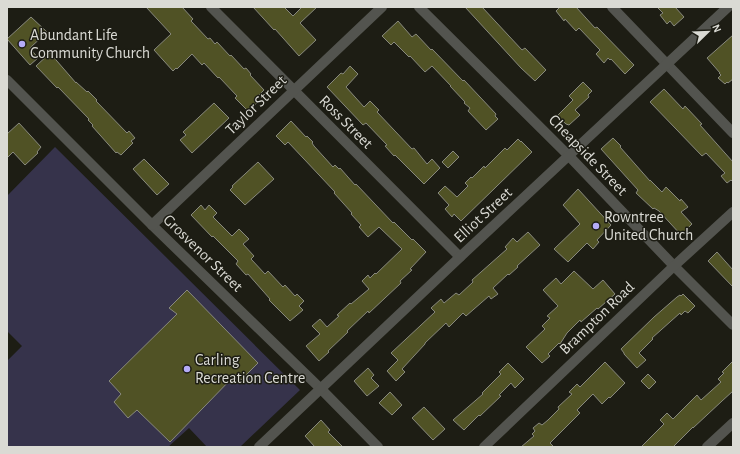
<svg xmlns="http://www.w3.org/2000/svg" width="740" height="454" font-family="'Alegreya Sans',sans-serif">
	<rect width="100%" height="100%" fill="#1d1d14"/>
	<!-- green -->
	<polygon fill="#36334b" points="55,147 300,390 240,447 207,447 189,428 168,447 7,447 7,361 22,346 7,331 7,196"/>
	<!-- building -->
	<g fill="#505225" stroke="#88897d">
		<polygon points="146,7 182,7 193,19 191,21 208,39 210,38 215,44 217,42 230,56 231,55 244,69 246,68 251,74 250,75 264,90 254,100 257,103 248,111 235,98 237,96 219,77 218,78 204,63 202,65 192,54 177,69 176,68 173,71 154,50 171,34"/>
		<polygon points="253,7 284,7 293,16 302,7 317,7 300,23 316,40 299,56 275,29 274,30"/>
		<polygon points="465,7 482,7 522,50 525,48 546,70 535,81 521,68"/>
		<polygon points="560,7 576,7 595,28 597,27 634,65 625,74 611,59 610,60 608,58 604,63 596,54 600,50 579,28 576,31 565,19 564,21 556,11"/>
		<polygon points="657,7 675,7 684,17 674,26 670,21 667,24 660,15 663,13"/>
		<polygon points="31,17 47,32 30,48 38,58 30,65 7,39"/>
		<polygon points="398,21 412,37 416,34 431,50 432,49 463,81 464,80 496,114 495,116 498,119 486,130 468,111 470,108 464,103 465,102 450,86 451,86 432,66 425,72 410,56 409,57 394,42 391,45 382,36"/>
		<polygon points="733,35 733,79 728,83 727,82 725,84 718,78 721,75 719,73 720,73 707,58"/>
		<polygon points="50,53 76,83 76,82 87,92 88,91 97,100 96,101 127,133 129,131 135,138 131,141 133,143 121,155 117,152 116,153 92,126 93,125 88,120 89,119 58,87 57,88 36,66"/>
		<polygon points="350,66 358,74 346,87 364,107 370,101 379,110 377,112 412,149 414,148 427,164 432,159 440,168 424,184 395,155 394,156 385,146 387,145 366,123 363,125 327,87 341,73 343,74"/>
		<polygon points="583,82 592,91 588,95 589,97 575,110 580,115 569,125 566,124 557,116 573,100 569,96"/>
		<polygon points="664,89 683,109 685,106 702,124 700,125 733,162 733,182 731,180 727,183 721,176 725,173 706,153 702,156 650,102"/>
		<polygon points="214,103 229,118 192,153 180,140 186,135 183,132"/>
		<polygon points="291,121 306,137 307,136 313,142 312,143 314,146 333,167 335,165 339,169 340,168 355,185 356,184 393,223 394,222 412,240 413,239 426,252 410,269 412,270 400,281 401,283 369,313 368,311 347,331 348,332 328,351 329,352 319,361 306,346 320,334 312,326 320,319 327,327 339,316 337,315 350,303 351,304 369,289 362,281 368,275 370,278 375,273 376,274 402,249 379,227 368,237 359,227 361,225 351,214 352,213 334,193 335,192 288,142 285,145 276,136"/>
		<polygon points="19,123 41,147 37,152 38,153 25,165 13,152 7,158 7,134"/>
		<polygon points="613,138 621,146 620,147 650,181 650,180 662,192 666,187 680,201 681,199 688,207 681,212 692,224 681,235 659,211 654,208 653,209 636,193 638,190 601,149"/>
		<polygon points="518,139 521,142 521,141 532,152 461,221 454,214 452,217 445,209 449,205 438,193 445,186 457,197 468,186 465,183 471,177 472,178 484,166 485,168 505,148 507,150"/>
		<polygon points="453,151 459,157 448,168 442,162"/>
		<polygon points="144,159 169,184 157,195 133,169"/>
		<polygon points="258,162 274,179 245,205 230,190 233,187 232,186"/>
		<polygon points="578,189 611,225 597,240 599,242 593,249 587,243 568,262 554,249 580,224 563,205"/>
		<polygon points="201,205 205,210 209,205 217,213 213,217 232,236 239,229 249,239 243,244 254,256 251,259 265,274 268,271 283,287 285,285 295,296 297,294 304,301 299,306 303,310 290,321 269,300 270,299 248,274 246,275 236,264 238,261 213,236 212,237 191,215"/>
		<polygon points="528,232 540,245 517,266 518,267 509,275 508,274 493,288 498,294 491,299 489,296 466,316 463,313 449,327 446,323 425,343 425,344 402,369 405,372 396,381 387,371 398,360 391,353 435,312 431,308 441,299 444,303 456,293 459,295 472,283 473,282 472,280 507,249 505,247 513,238 517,242"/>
		<polygon points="717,252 733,270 733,287 708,261"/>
		<polygon points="574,271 593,289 603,280 615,294 598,309 597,308 581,322 580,320 567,333 560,344 559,343 548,354 550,356 542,363 526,347 545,329 542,326 550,318 547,316 558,306 543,290 556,278 561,284"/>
		<polygon points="187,290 258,363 241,380 236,374 170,442 137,410 128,418 114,402 121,394 109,381 177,314 169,308"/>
		<polygon points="683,294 695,306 688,313 685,311 681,315 680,313 652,338 653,339 639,353 646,360 637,368 624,354 624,353 621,349 654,317 677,297 680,295 681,296"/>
		<polygon points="733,361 733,391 722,401 693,428 693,427 673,447 641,447 664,424 660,420 667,413 673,419 697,395 701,400 721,382 718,379 724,373 722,372"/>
		<polygon points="605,362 625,383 610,398 609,397 602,404 593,394 577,410 580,413 550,443 554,447 521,447 534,436 532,434 535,431 533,428 539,423 542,425 548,420 559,409 558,407 572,394 569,392 577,384 580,387"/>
		<polygon points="508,363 524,379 515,388 511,383 499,395 501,396 480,416 479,415 464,430 453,420 483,394 482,393 501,374 499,372"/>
		<polygon points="368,368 374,375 371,378 379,386 367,396 354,381"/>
		<polygon points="648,374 656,382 649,389 641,381"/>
		<polygon points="390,392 402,405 392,415 379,403"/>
		<polygon points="424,407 445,429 433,440 412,418"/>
		<polygon points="321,420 330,430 328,432 343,447 315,447 305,436"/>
	</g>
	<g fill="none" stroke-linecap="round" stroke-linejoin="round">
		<!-- minor -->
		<g stroke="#53544f" stroke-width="10">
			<polyline points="211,7 460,257"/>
			<polyline points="419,7 569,156 674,266 733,325"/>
			<polyline points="612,7 733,133"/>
			<polyline points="7,80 152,225 321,389 378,447"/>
			<polyline points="152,225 382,7"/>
			<polyline points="259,447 460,257 728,7"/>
			<polyline points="484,447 674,266 733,212"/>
			<polyline points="707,447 733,423"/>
		</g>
	</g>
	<!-- markers -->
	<g fill="#b5acf8" stroke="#1d1d14" stroke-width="1.5">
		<circle cx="22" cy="44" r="4"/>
		<circle cx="596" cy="226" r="4"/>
		<circle cx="187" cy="369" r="4"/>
	</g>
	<g text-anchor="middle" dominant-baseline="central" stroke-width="3" stroke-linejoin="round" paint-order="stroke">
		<!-- poi labels -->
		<g font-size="16" fill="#dadad4" stroke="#1d1d14" text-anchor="start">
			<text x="30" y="35">Abundant Life<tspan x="30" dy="18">Community Church</tspan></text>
			<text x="604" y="217">Rowntree<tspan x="604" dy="18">United Church</tspan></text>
			<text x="195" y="360">Carling<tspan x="195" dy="18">Recreation Centre</tspan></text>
		</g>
		<!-- street labels -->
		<g font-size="16" fill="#dadad4" stroke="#1d1d14">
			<text transform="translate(256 105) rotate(-44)">Taylor Street</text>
			<text transform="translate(346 122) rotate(45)">Ross Street</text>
			<text transform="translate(588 155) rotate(46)">Cheapside Street</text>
			<text transform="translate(483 215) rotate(-43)">Elliot Street</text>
			<text transform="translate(203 253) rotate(44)">Grosvenor Street</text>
			<text transform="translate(597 318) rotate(-44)">Brampton Road</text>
		</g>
	</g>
	<!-- border -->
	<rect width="740" height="454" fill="none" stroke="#dadad4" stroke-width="16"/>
	<!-- north arrow -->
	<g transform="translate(708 32) rotate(67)" stroke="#1d1d14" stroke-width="3" paint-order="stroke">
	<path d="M0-3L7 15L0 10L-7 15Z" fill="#dadad4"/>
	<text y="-6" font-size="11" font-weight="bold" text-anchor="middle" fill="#dadad4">N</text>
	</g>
</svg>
